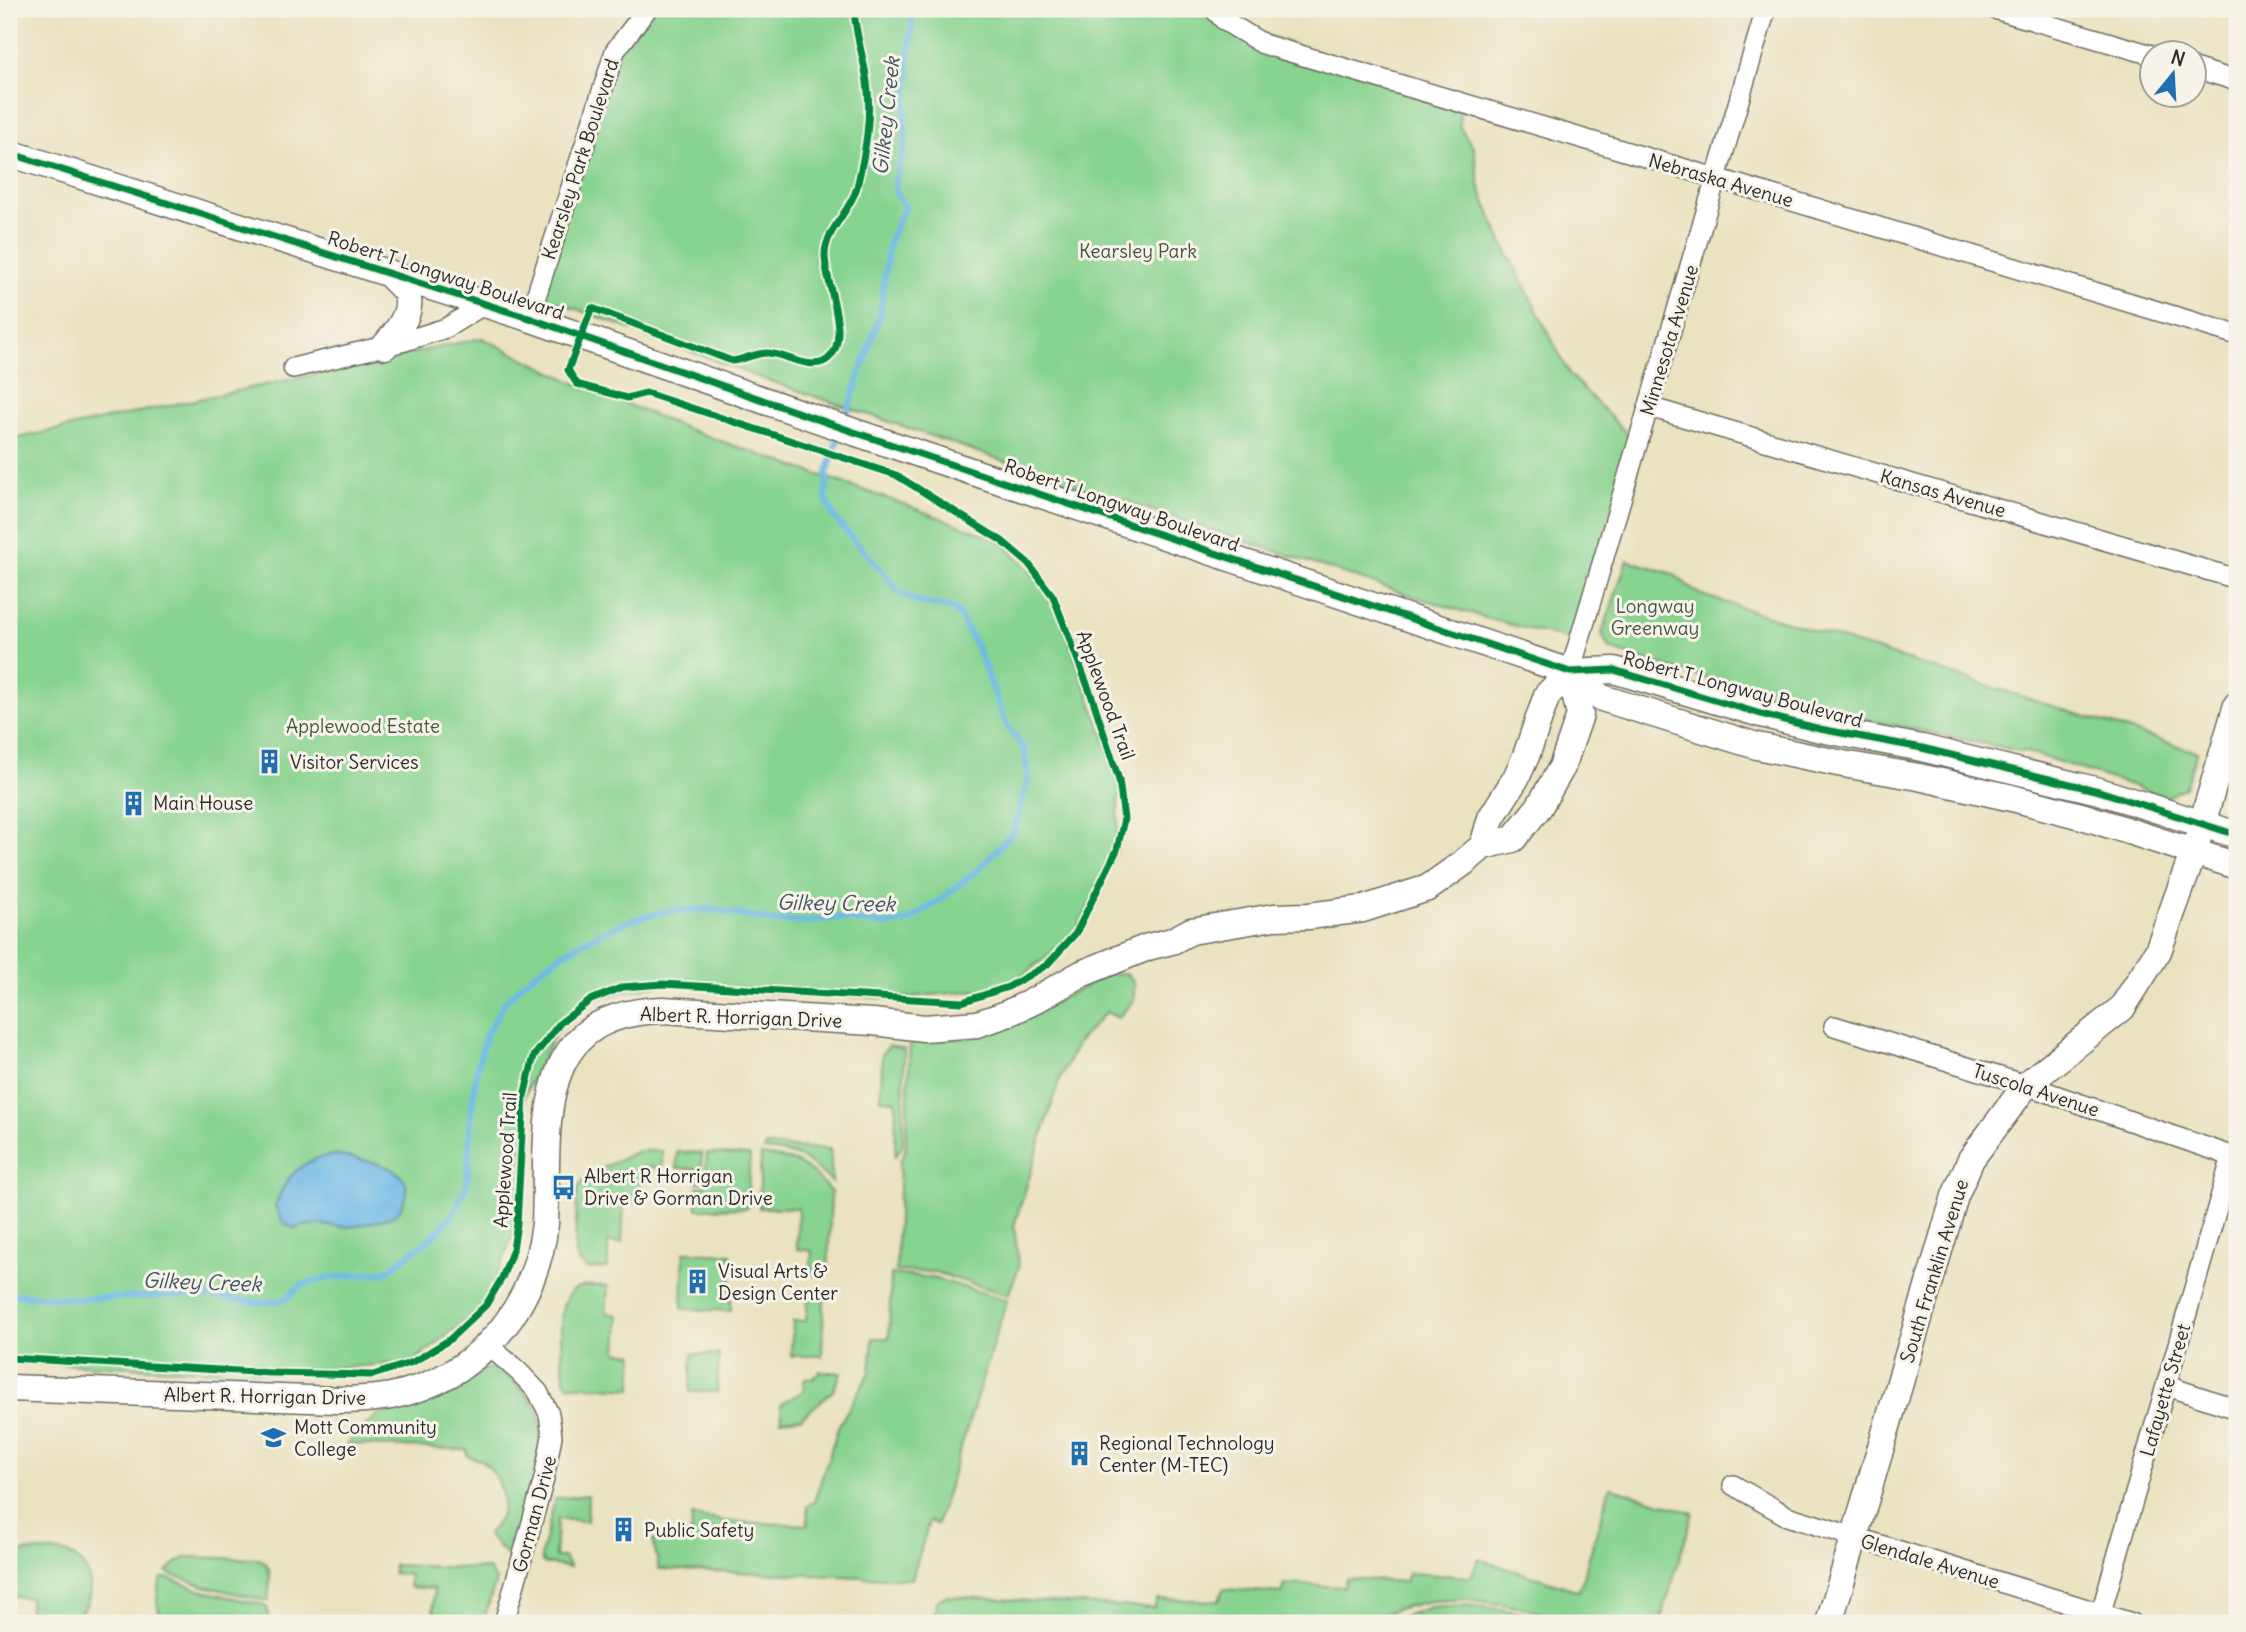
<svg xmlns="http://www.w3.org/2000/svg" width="2246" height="1632" font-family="Delius,sans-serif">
	<rect width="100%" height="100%" fill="#f7f3e8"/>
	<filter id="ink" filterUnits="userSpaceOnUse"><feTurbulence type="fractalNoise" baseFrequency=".0143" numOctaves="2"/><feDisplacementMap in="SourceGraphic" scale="14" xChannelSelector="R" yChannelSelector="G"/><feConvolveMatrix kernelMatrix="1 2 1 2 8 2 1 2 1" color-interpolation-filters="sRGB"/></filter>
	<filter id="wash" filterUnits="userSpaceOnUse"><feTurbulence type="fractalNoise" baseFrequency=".00686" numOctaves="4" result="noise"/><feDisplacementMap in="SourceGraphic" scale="28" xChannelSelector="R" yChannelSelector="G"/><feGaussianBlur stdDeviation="1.57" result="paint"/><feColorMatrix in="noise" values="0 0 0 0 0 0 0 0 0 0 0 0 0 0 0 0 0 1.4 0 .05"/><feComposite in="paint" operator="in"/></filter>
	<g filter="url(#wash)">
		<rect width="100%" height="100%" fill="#eae2c0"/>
		<!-- green -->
		<g fill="#87d390" stroke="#597f5e" stroke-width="2">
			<polygon points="652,9 1214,9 1225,21 1459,102 1460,127 1474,149 1480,189 1500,238 1570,375 1621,428 1639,442 1579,642 1493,620 1403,593 1063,481 761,378 536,294 615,51"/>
			<polygon points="482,338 577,384 695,432 906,505 1002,541 1053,596 1119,780 1117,850 1076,933 1008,987 893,999 663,984 591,1000 560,1023 524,1096 517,1224 486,1305 413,1362 271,1373 9,1362 9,440"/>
			<polygon points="1627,560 1673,574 1699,594 2197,752 2185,787 2167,797 2035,754 1790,704 1609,649 1602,634"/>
			<polygon points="1126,973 1134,982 1134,1000 1118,1018 1106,1012 1079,1041 1060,1078 1014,1226 1019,1267 1008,1295 935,1272 896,1271 900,1162 906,1148 910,1041 971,1038 1020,1021 1108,974"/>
			<polygon points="889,1046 904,1049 903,1145 895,1156 896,1101 881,1099 882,1054"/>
			<path d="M766 1146 830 1149 832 1182C806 1159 800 1153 764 1150Z"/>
			<polygon points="638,1151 662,1151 662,1168 642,1167 640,1202 624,1203 622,1243 608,1242 608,1268 587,1269 580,1263 575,1252 577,1190 587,1175"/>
			<polygon points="677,1152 702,1153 701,1182 697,1182 697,1169 677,1168"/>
			<polygon points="707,1153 750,1156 747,1208 697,1209 697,1187 705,1186"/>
			<path d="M761 1155C798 1159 807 1165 831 1192L828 1275 810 1274 812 1251 797 1249 798 1208H759Z"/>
			<polygon points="684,1252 731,1254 731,1311 682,1309"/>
			<polygon points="891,1274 933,1278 1007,1300 937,1524 929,1522 912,1579 659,1569 653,1540 691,1541 692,1516 732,1522 808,1525 807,1506 814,1502 839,1425 870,1372 873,1338 889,1338"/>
			<path d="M608 1286 606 1313 619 1315 617 1352 634 1354 632 1389 568 1385 564 1379C563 1357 553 1300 575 1289 584 1284 597 1286 608 1286Z"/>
			<polygon points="808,1298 824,1299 822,1356 791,1356 793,1321 806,1321"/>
			<polygon points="692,1354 719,1355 717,1392 690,1392"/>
			<path d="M498 1368C511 1380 526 1391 536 1407 554 1437 520 1524 510 1559L487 1535C493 1528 500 1521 502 1512 506 1495 497 1472 483 1462 479 1459 472 1458 467 1456V1450L347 1444 377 1415 424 1403 485 1369Z"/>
			<polygon points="819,1371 841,1373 833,1391 801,1418 781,1420 781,1404 803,1391 805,1378 814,1379 814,1375 818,1375"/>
			<polygon points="1610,1487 1693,1513 1660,1623 1563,1623 1547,1615 1519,1607 1469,1599 1431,1601 1396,1609 1362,1623 931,1623 937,1601 945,1596 1154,1608 1157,1599 1219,1601 1223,1589 1282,1593 1285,1584 1344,1587 1346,1578 1405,1582 1408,1573 1471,1577 1478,1559 1579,1591"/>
			<polygon points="588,1495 587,1521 557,1519 555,1557 564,1557 570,1567 547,1564 542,1562 541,1556 555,1499"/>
			<path d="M26 1551C38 1552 53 1550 65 1553 97 1563 99 1608 68 1621 57 1625 41 1622 29 1622L30 1598 9 1596V1561L14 1556Z"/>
			<path d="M187 1557 259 1559C275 1564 269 1586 268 1601L204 1586 170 1574 167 1571 176 1563Z"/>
			<polygon points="394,1565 488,1569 496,1580 483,1623 433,1623 434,1589 409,1587 410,1575 393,1573"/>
			<path d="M162 1578H169L199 1590 264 1605 268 1609V1623H164C156 1609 155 1593 162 1578Z"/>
			<path d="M1463 1605C1494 1607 1524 1611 1552 1623H1392L1390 1621 1431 1607Z"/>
		</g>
		<!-- water -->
		<path fill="#6db9e7" stroke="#4c7289" stroke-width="2" d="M334 1155C356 1159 417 1164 405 1197 402 1205 400 1211 394 1216 380 1220 365 1225 350 1227 331 1228 313 1220 295 1229L283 1222 275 1207C284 1177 302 1158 334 1155Z"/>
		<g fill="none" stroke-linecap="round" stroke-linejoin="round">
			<!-- stream -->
			<g stroke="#6db9e7" stroke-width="6">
				<polyline points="844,423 880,315 889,241 905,207 895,192 896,179 905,145 905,116 913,9"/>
				<polyline points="9,1294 75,1299 199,1295 260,1303 285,1300 301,1285 327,1278 386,1272 436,1234 456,1210 467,1184 471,1112 477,1069 486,1035 505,1002 529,978 562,954 601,933 629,921 662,912 711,909 773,921 805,922 837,918 886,925 908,921 943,898 980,868 1013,832 1028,779 1024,749 1006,724 978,650 961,618 953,608 917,602 897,591 885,574 835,519 826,500 827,473 840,433"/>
			</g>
		</g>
	</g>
	<g filter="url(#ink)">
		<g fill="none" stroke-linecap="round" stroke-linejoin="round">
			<defs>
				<g id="street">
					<polyline points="1214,9 1225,21 1263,44 1736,184 2237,335"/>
					<polyline points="1994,9 2152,55"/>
					<polyline points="2194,68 2237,81"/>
					<polyline points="529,318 615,51 647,9"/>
					<polyline points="293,368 405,341 446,328 485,304"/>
					<polyline points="1649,407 2237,579"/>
					<polyline points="1570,672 1766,9"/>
					<polyline points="1834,1026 2026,1085 2237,1158"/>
					<polyline points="487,1344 518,1371 538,1392 549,1414 552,1436 544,1479 504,1623"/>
					<polyline points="2167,1386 2237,1409"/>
					<polyline points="1733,1485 1787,1516 2132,1623"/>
					<polyline points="2098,1623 2232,1156"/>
				</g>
				<g id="secondary">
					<polyline points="9,153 529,318 851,431 1570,672 1614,670 1761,714 1820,729 1922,748 2099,791 2237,835"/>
					<path d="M385 346C396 333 413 313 407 295 404 287 393 279 388 273"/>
					<polyline points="1570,672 1602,698 1708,731 1757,746 1843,764 1919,777 2012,798 2085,817 2237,866"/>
					<polyline points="1483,846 1491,818 1516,778 1526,756 1547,695 1570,672"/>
					<path d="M9 1388 337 1400C355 1400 373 1399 391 1396 478 1378 534 1310 545 1224 549 1128 529 1013 663 1010L873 1022 924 1028 977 1024 1004 1015 1030 1003 1081 974 1148 947 1172 941 1191 931 1274 917 1309 916 1363 909 1428 888 1463 863 1483 846 1513 839 1539 807 1562 767 1580 715 1570 672"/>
					<polyline points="1829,1623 1955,1196 1971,1159 2026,1085 2122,1008 2158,951 2194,851 2237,705"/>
				</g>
			</defs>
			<!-- street casing -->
			<use href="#street" stroke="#6e6b5f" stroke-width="22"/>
			<!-- secondary casing -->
			<use href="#secondary" stroke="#6e6b5f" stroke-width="29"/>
			<!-- street -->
			<use href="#street" stroke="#fff" stroke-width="19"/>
			<!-- secondary -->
			<use href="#secondary" stroke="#fff" stroke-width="26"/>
			<defs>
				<g id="cycleway">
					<polyline points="9,153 529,318 851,431 1570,672 1614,670 1761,714 1820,729 1922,748 2099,791 2237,835"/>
					<path d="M9 1358 271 1373 373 1375 413 1362 449 1340 486 1305 502 1278 513 1249 517 1224 524 1096 534 1056 560 1023 591 1000 623 987 663 984 962 1002 1008 987 1047 965 1076 933 1117 850 1124 819 1119 780 1092 697 1053 596 1028 563 1002 541 896 475 646 393 627 398 577 384 568 370 592 308 732 361C744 360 757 352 768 353 786 354 815 374 830 357 851 335 824 281 825 254 826 229 851 211 857 187 865 153 872 117 867 82 864 57 855 34 854 9"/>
				</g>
			</defs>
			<!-- cycleway casing -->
			<use href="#cycleway" stroke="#f7f3e8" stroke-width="11"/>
			<!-- cycleway -->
			<use href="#cycleway" stroke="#00873e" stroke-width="7"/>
		</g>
	</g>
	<!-- icons -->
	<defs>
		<symbol id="building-bare" viewBox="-9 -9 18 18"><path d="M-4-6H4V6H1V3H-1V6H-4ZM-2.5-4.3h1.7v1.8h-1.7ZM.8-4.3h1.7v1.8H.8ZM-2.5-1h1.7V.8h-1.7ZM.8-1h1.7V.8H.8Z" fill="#1f6fb2" stroke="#f7f3e8" stroke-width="2.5" paint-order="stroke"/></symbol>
		<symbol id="bus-bare" viewBox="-9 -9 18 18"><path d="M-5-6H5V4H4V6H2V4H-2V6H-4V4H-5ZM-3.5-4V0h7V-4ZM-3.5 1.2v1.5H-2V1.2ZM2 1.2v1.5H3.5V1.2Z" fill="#1f6fb2" stroke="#f7f3e8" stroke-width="2.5" paint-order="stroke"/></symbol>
		<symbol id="university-bare" viewBox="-9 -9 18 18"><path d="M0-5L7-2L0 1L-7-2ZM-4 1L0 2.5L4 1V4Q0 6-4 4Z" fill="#1f6fb2" stroke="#f7f3e8" stroke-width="2.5" paint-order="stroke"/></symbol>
	</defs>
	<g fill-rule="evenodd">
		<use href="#building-bare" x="252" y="744" width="35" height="35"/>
		<use href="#building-bare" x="116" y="786" width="35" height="35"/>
		<use href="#bus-bare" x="546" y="1170" width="35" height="35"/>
		<use href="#building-bare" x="680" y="1264" width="35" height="35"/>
		<use href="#university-bare" x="256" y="1420" width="35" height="35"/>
		<use href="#building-bare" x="1062" y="1436" width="35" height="35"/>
		<use href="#building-bare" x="606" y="1512" width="35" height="35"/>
	</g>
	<g text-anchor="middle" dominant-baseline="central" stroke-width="6" stroke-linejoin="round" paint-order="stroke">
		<!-- street labels -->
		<g font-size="19" fill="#2b2b2b" stroke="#f7f3e8">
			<text transform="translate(580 159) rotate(-72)">Kearsley Park Boulevard</text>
			<text transform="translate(1721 180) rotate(16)">Nebraska Avenue</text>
			<text transform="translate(446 275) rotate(18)">Robert T Longway Boulevard</text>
			<text transform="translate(1669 340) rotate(-73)">Minnesota Avenue</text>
			<text transform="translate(1943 493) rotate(16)">Kansas Avenue</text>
			<text transform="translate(1122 505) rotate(19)">Robert T Longway Boulevard</text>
			<text transform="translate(1743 689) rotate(15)">Robert T Longway Boulevard</text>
			<text transform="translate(1106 695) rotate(70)">Applewood Trail</text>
			<text transform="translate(741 1017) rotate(2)">Albert R. Horrigan Drive</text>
			<text transform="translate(2036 1090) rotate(18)">Tuscola Avenue</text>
			<text transform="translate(505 1160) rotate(-86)">Applewood Trail</text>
			<text transform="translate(1934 1271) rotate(-73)">South Franklin Avenue</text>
			<text transform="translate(2165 1390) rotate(-74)">Lafayette Street</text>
			<text transform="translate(265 1396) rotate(1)">Albert R. Horrigan Drive</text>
			<text transform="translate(534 1514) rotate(-75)">Gorman Drive</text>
			<text transform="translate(1930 1561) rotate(17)">Glendale Avenue</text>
		</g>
		<!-- park labels -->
		<g font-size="19" fill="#425544" stroke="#f7f3e8">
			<text x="1138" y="251">Kearsley Park</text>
			<text x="1655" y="606">Longway<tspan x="1655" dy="22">Greenway</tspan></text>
			<text x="363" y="726">Applewood Estate</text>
		</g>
		<!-- poi labels -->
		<g font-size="19" fill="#2b2b2b" stroke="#f7f3e8" text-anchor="start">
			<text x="290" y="762">Visitor Services</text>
			<text x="153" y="803">Main House</text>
			<text x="584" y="1176">Albert R Horrigan<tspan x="584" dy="22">Drive &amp; Gorman Drive</tspan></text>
			<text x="718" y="1271">Visual Arts &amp;<tspan x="718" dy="22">Design Center</tspan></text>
			<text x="294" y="1427">Mott Community<tspan x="294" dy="22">College</tspan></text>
			<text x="1099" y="1443">Regional Technology<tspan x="1099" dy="22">Center (M-TEC)</tspan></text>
			<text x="644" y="1530">Public Safety</text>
		</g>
		<!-- water labels -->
		<g font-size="21" font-style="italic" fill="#3f5663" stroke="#f7f3e8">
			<text transform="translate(886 116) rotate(-84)">Gilkey Creek</text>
			<text transform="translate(836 903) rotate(1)">Gilkey Creek</text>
			<text transform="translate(202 1282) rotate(2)">Gilkey Creek</text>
		</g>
	</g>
	<!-- margin -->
	<rect width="2246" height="1632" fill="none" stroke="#f7f3e8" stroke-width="35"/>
	<!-- north arrow -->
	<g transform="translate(2173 74) rotate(18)"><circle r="33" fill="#f7f3e8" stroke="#a5a39c" stroke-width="2"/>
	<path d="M0-5L12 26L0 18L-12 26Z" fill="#1f6fb2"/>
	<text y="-10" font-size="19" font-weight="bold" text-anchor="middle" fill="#2b2b2b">N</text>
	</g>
</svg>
